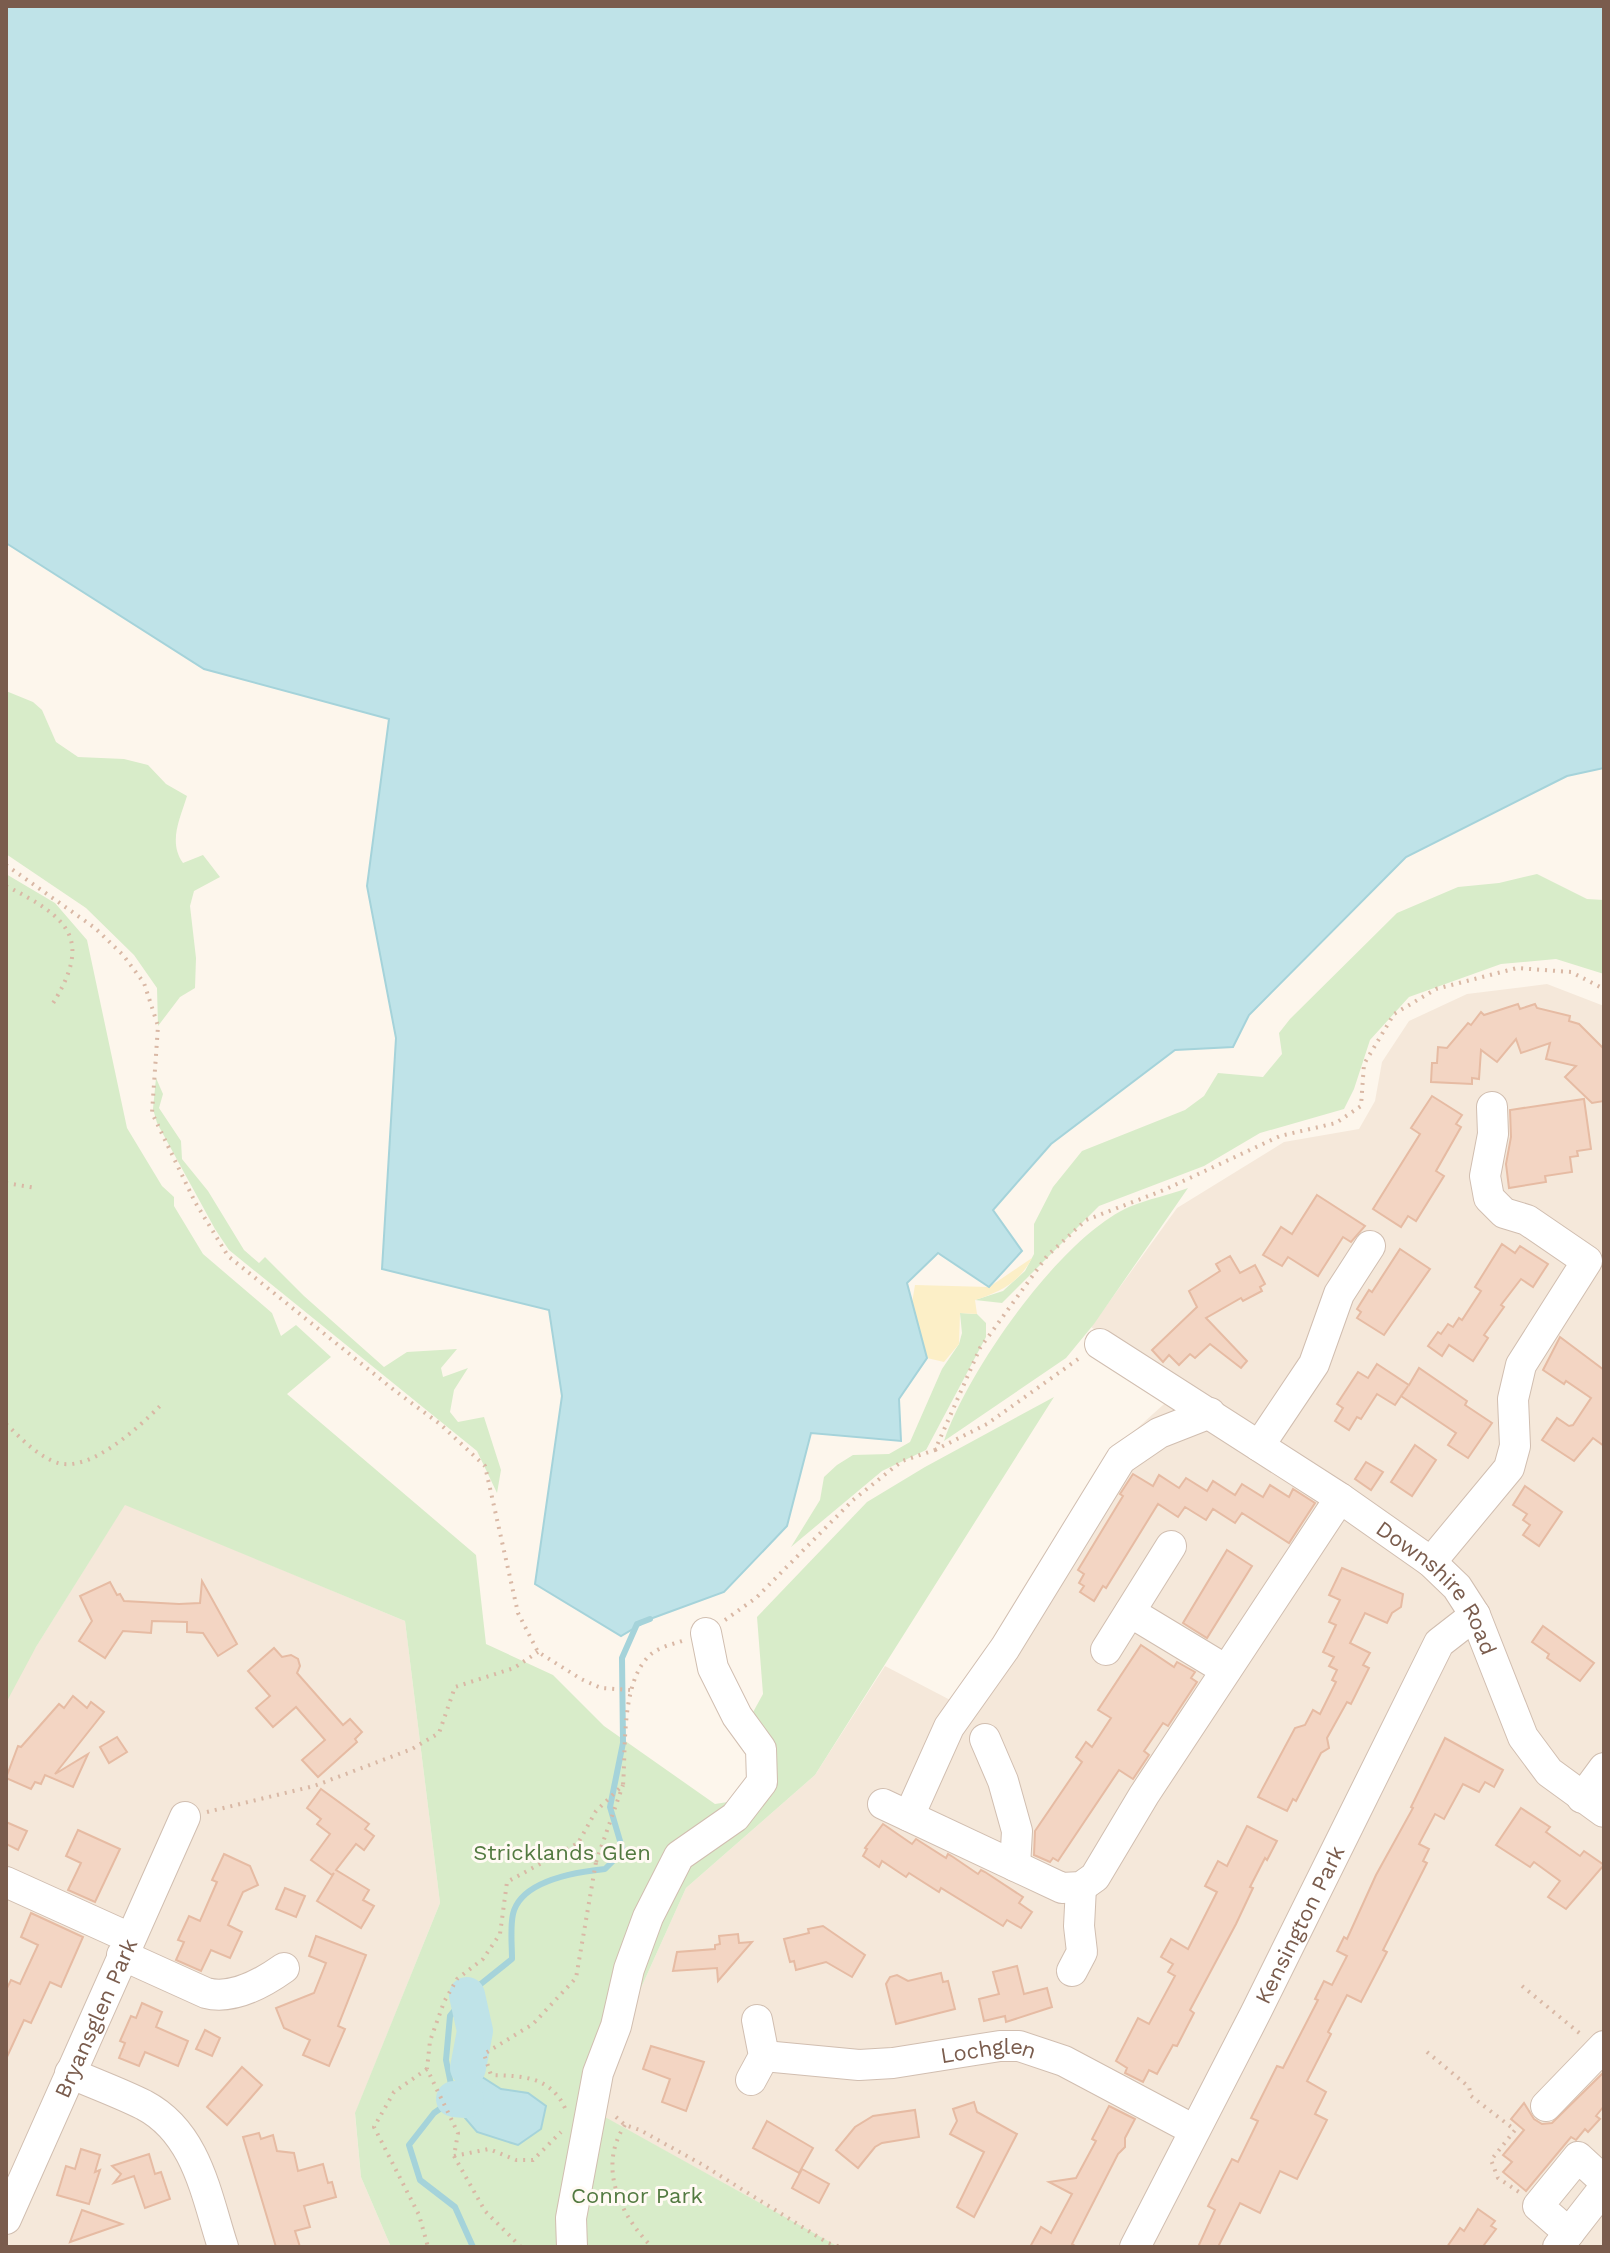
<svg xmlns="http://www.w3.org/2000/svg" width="1610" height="2253" font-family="'Work Sans',sans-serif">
	<rect width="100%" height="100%" fill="#fdf6ec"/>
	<!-- residential -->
	<g fill="#f5e8da">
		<polygon points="1547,984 1604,1006 1604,2247 839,2247 604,2117 604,2070 686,1888 815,1775 885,1666 956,1703 1112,1451 1184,1386 1091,1327 1177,1208 1284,1142 1359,1129 1375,1101 1382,1062 1409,1021 1467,994"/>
		<polygon points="125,1504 405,1621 440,1903 355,2114 361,2177 391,2247 6,2247 6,1695"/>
	</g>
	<!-- green -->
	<g fill="#d8ecc9">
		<path d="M6 691 33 702 42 710 56 742 78 757 124 759 148 765 166 784 187 796C180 819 168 842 183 863L203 855 220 877 194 891 190 906 196 958 195 988 180 997 158 1026 157 988 134 955 86 908 6 854Z"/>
		<polygon points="6,874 55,903 87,940 127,1128 162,1186 174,1197 174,1206 203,1254 272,1313 281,1336 296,1325 331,1357 287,1394 476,1555 486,1644 553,1675 604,1726 715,1804 772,1795 774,1759 752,1714 763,1694 757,1617 867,1502 925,1467 1054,1397 815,1775 686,1888 604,2070 605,2117 839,2247 391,2247 361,2177 355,2113 440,1903 405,1621 125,1505 36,1647 6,1703"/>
		<polygon points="1537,874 1587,899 1604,900 1604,974 1556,959 1501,964 1409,997 1370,1040 1354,1089 1344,1109 1260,1133 1204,1166 1099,1206 1002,1303 975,1300 1003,1291 1025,1271 1034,1254 1034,1224 1053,1187 1082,1151 1185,1110 1204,1096 1218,1073 1263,1077 1282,1054 1279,1033 1290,1019 1397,913 1458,887 1499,883"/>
		<polygon points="156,1078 163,1094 159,1108 181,1141 182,1159 208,1191 244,1250 259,1263 265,1257 304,1296 384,1367 407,1352 457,1349 441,1368 443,1377 468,1368 454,1390 450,1412 458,1422 484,1417 501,1470 497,1493 477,1451 229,1250 215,1229 157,1123 153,1109"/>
		<path d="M1188 1188 1094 1324 1066 1358 944 1441C968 1370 1060 1238 1129 1207 1148 1199 1169 1195 1188 1188Z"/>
		<polygon points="960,1313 977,1314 986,1323 986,1337 926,1450 882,1471 791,1547 820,1500 824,1477 837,1465 853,1455 889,1454 910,1442 942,1369 959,1344 962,1333"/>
	</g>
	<!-- sand -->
	<path fill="#fcefc7" d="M1032 1258C1019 1283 1000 1292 975 1300L977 1314 960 1313 959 1344 944 1362 927 1358 912 1303 915 1285 989 1287Z"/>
	<!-- water -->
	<g fill="#bfe3e8" stroke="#a5d3da" stroke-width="2">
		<polygon points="6,6 1604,6 1604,768 1567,776 1406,857 1249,1015 1233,1047 1175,1050 1051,1144 993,1210 1022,1251 989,1287 938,1253 907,1283 927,1358 899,1399 901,1441 811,1433 787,1526 724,1592 650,1619 621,1636 535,1584 562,1396 549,1310 382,1269 396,1038 367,886 389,719 204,669 6,543"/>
		<polygon points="468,2068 501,2089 528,2093 546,2106 541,2129 518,2145 477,2132 465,2118"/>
	</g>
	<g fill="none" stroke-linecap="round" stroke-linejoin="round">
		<!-- stream -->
		<path stroke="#a5d3da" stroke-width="6" d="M473 2247 455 2207 420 2180 409 2145 434 2113 454 2099 446 2060 450 2016 467 1995 512 1959C512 1945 510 1927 513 1914 521 1880 576 1872 605 1869L623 1851 610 1807 623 1743 622 1658 637 1624 650 1619"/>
		<!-- river -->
		<g stroke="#bfe3e8" stroke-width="36">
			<polyline points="467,1995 475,2031 468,2068"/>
			<polyline points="454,2099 466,2100"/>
		</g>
	</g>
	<!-- building -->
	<g fill="#f3d5c3" stroke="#e6bba3" stroke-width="2">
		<polygon points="1518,1004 1520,1009 1535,1004 1537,1008 1570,1016 1569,1021 1579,1024 1604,1049 1604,1101 1592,1103 1565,1077 1576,1066 1546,1059 1550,1043 1521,1053 1516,1039 1497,1062 1481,1050 1479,1079 1472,1078 1472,1084 1431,1082 1432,1063 1437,1063 1438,1047 1447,1048 1468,1023 1471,1025 1481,1012 1484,1015"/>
		<polygon points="1432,1096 1462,1115 1456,1124 1461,1127 1436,1171 1444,1176 1416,1221 1408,1216 1401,1227 1373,1209 1420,1134 1411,1128"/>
		<polygon points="1584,1099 1591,1149 1577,1151 1578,1156 1570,1157 1572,1172 1545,1176 1546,1182 1509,1188 1506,1164 1511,1137 1510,1110"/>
		<polygon points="1317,1195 1365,1226 1351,1242 1343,1237 1318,1276 1288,1257 1282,1266 1263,1255 1281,1227 1292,1234"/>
		<polygon points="1502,1244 1515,1253 1520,1246 1548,1264 1533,1287 1521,1279 1501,1305 1504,1307 1484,1335 1488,1338 1473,1361 1449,1345 1442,1356 1428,1346 1438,1332 1441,1334 1448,1324 1453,1327 1459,1318 1462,1320 1481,1291 1475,1287"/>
		<polygon points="1400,1249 1430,1269 1384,1335 1357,1318 1361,1312 1357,1309 1369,1290 1372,1292"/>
		<polygon points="1230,1256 1240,1273 1255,1265 1265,1284 1260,1287 1262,1291 1243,1301 1241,1298 1206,1318 1247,1361 1241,1368 1210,1344 1195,1358 1190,1354 1179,1365 1169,1355 1163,1362 1152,1350 1197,1307 1189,1291 1220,1271 1216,1264"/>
		<polygon points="1560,1337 1604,1370 1604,1446 1593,1438 1574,1461 1542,1440 1557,1418 1569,1426 1573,1425 1591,1398 1566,1381 1564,1384 1543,1370"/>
		<polygon points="1377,1364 1409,1385 1419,1368 1467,1401 1465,1405 1492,1423 1468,1458 1448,1445 1456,1433 1401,1396 1408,1386 1395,1405 1377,1394 1361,1419 1357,1417 1349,1430 1335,1421 1343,1408 1337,1404 1358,1372 1368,1378"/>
		<polygon points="1415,1445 1436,1460 1412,1496 1391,1482"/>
		<polygon points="1366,1462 1383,1472 1371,1490 1355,1479"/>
		<polygon points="1133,1474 1153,1486 1159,1475 1179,1488 1186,1478 1207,1491 1213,1481 1235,1495 1242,1484 1263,1497 1270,1485 1289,1497 1293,1489 1315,1503 1289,1543 1242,1513 1235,1523 1213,1509 1206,1520 1185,1507 1178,1517 1158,1504 1106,1588 1103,1586 1094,1601 1080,1592 1084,1586 1079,1583 1084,1574 1078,1570 1123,1496 1120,1494"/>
		<polygon points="1525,1486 1562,1512 1539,1546 1523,1535 1530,1525 1523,1520 1527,1514 1513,1505"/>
		<polygon points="1227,1550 1252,1566 1207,1638 1183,1623"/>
		<polygon points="1342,1568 1403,1594 1401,1607 1392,1613 1387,1623 1365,1613 1350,1643 1370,1653 1363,1665 1369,1668 1351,1704 1347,1702 1327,1738 1329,1748 1321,1753 1296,1801 1293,1799 1287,1811 1258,1797 1295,1728 1305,1725 1313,1710 1320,1714 1336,1682 1332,1680 1337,1670 1329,1666 1334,1657 1323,1652 1336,1625 1329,1622 1340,1600 1329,1595"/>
		<polygon points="202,1581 237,1644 218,1656 203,1633 187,1632 187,1622 152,1621 151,1633 123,1631 105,1658 79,1641 92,1621 80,1596 110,1582 117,1595 120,1594 124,1601 179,1604 200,1603"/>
		<polygon points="1543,1626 1594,1663 1580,1681 1547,1658 1549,1654 1532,1642"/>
		<polygon points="1141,1645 1174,1667 1177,1662 1195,1672 1191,1678 1197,1682 1168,1726 1163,1723 1144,1751 1149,1755 1133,1779 1119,1770 1058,1861 1053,1858 1050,1862 1034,1855 1035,1831 1082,1762 1076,1757 1086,1742 1092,1747 1111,1718 1098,1710"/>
		<polygon points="274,1648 282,1657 291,1655 298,1659 300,1666 297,1673 343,1725 350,1719 362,1732 355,1739 357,1742 318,1777 302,1760 325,1740 296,1707 273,1727 256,1708 270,1696 248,1671"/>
		<polygon points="73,1696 87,1708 91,1702 104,1712 55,1774 88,1754 73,1787 45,1775 41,1784 35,1782 31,1789 6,1778 18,1746 21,1747 59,1704 64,1708"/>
		<polygon points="117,1737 127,1752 109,1763 100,1747"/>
		<polygon points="1445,1738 1503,1770 1494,1787 1485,1782 1479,1792 1463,1784 1444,1819 1435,1814 1419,1844 1429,1849 1423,1861 1427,1863 1383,1950 1387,1952 1361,2002 1347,1995 1328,2032 1331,2034 1307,2081 1326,2092 1315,2114 1327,2120 1297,2179 1280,2171 1260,2213 1240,2203 1218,2247 1198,2247 1215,2210 1208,2206 1232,2159 1238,2162 1258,2121 1251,2118 1277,2066 1283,2068 1318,2000 1315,1999 1324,1981 1332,1985 1347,1956 1337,1951 1344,1937 1347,1939 1376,1875 1413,1808 1411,1807"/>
		<polygon points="321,1789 369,1824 365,1829 374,1836 364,1850 356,1844 336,1870 369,1890 363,1900 374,1906 361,1928 317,1901 334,1873 332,1875 311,1860 330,1834 317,1824 321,1819 307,1808"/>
		<polygon points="1521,1808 1550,1827 1546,1832 1580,1856 1584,1851 1604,1865 1566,1909 1548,1897 1560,1881 1534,1862 1530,1867 1496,1845"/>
		<polygon points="6,1822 27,1831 18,1850 6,1844"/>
		<polygon points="883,1824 912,1844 916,1839 946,1858 948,1854 953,1857 978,1874 981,1870 985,1872 1023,1897 1019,1903 1032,1912 1021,1928 1007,1920 1003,1926 941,1888 939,1892 909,1873 906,1877 882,1861 879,1867 863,1856 867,1849 865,1848"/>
		<polygon points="1247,1826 1277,1841 1267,1860 1265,1858 1250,1887 1253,1888 1236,1924 1190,2010 1194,2013 1177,2046 1173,2045 1157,2074 1149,2070 1143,2082 1125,2073 1127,2068 1116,2061 1138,2018 1149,2024 1175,1976 1168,1972 1173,1964 1161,1957 1171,1939 1188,1949 1217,1892 1205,1886 1218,1861 1227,1866"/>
		<polygon points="78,1830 120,1849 95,1902 68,1890 81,1863 66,1856"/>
		<polygon points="224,1854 250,1866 258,1885 243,1892 228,1925 242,1932 230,1958 211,1950 201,1971 176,1960 184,1942 178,1940 189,1916 200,1921 217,1882 212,1880"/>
		<polygon points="285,1888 305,1896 296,1917 276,1909"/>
		<polygon points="31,1913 83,1937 61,1987 50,1982 31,2023 24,2020 6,2059 6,1990 11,1980 20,1984 38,1945 21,1937"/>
		<polygon points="823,1926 865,1955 852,1977 826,1962 796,1970 794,1961 790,1962 784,1939 809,1933 808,1929"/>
		<polygon points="738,1934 739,1943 752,1942 718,1981 717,1968 673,1971 677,1952 715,1949 715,1945 720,1944 719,1936"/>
		<polygon points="316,1936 366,1955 338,2026 345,2029 329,2066 303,2055 310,2040 284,2028 276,2008 314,1993 326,1963 309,1956"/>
		<polygon points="1017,1966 1024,1994 1047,1988 1052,2007 1006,2022 1005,2016 984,2021 979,1999 999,1994 993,1972"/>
		<polygon points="941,1973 943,1982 948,1981 955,2009 896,2024 886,1984 890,1977 897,1975 908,1981"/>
		<polygon points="142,2003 162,2012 156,2027 188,2041 178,2066 145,2052 139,2066 119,2058 125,2043 120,2041 131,2016 136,2018"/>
		<polygon points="205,2030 220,2038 212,2056 196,2049"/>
		<polygon points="651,2046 704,2062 686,2111 662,2102 670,2079 643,2069"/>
		<polygon points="242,2067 262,2085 227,2125 207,2107"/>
		<polygon points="1604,2072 1604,2106 1596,2116 1600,2119 1588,2132 1585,2129 1576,2140 1571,2137 1526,2191 1503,2172 1512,2162 1503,2155 1524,2130 1511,2119 1524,2103 1534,2119 1542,2124 1552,2123"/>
		<polygon points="974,2102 977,2112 1017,2134 974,2217 957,2207 984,2152 950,2134 957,2121 953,2109"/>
		<polygon points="1109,2106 1135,2119 1125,2138 1125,2147 1118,2154 1072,2244 1077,2247 1030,2247 1041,2227 1051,2233 1072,2194 1049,2182 1076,2178 1096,2141 1092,2139"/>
		<polygon points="915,2110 919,2137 882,2143 875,2147 858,2168 836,2150 855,2127 873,2116"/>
		<polygon points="767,2121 813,2148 799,2173 753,2148"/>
		<polygon points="259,2133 261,2139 273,2135 277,2151 294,2153 298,2171 323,2164 328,2183 332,2182 336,2197 304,2206 310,2227 295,2231 300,2247 276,2247 243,2137"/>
		<polygon points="81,2149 100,2155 95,2172 100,2170 89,2204 57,2195 66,2166 75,2169"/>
		<polygon points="149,2154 155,2174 161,2172 170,2199 145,2208 134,2176 114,2183 121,2174 112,2166"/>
		<polygon points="802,2169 829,2184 819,2203 792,2188"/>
		<polygon points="1478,2209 1495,2221 1491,2226 1496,2229 1484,2245 1487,2247 1447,2247 1460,2228 1464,2231"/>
		<polygon points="82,2210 122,2224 70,2242"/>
	</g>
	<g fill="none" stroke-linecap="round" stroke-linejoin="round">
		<defs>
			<g id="minor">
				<path id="s1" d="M1100 1344 1340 1498 1431 1562 1457 1587 1475 1615 1523 1737 1549 1772 1604 1812"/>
				<polyline points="1259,1446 1314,1364 1339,1294 1370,1246"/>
				<polyline points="1431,1562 1509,1468 1515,1446 1513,1399 1521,1365 1587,1261 1527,1220 1504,1213 1489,1198 1485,1176 1493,1134 1492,1107"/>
				<polyline points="1130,1612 1226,1670"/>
				<polyline points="1106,1650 1171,1546"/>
				<polyline points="985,1739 1003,1781 1017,1831 1015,1866"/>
				<polyline points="1582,1798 1604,1768"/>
				<polyline points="883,1804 1062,1888 1081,1887 1095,1877 1144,1795 1340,1498"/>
				<polyline points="909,1816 949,1727 1005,1648 1121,1459 1159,1433 1210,1413"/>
				<polyline points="6,1882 130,1938"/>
				<path d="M122 1955 206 1993C232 2000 263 1983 284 1968"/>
				<polyline points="1072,1971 1082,1952 1079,1926 1081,1887"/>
				<path id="s2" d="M764 2056 859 2065 893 2063 1000 2046H1019L1064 2061 1194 2130"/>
				<path d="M70 2073C95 2084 120 2093 144 2105 197 2133 206 2195 223 2247"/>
				<polyline points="751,2080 764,2056 757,2020"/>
				<polyline points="1546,2106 1604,2046"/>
				<path id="s3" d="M6 2219 185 1817"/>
				<polyline points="1569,2233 1538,2206 1578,2157 1604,2181"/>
				<polyline points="572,2247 571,2218 598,2073 616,2026 629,1969 648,1917 679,1856 735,1817 762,1782 761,1749 737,1716 713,1668 706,1633"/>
				<path id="s4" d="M1135 2247 1255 2014 1439 1643 1475 1615"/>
				<polyline points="1558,2247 1604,2188"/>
			</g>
		</defs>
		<!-- minor casing -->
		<use href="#minor" stroke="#d1beb0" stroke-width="32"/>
		<!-- path -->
		<g stroke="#d9b8a5" stroke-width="4" stroke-dasharray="2 6" stroke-linecap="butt">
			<polyline points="6,865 95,928 123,955 144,983 158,1026 152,1113 195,1202 228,1256 394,1390 440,1424 485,1466 518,1613 538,1652 581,1679 601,1688 630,1690"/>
			<path d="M6 886C70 918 94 940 50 1008"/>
			<polyline points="6,1183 36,1188"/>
			<path d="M6 1424C21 1438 35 1454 55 1462 88 1475 139 1427 160 1406"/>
			<polyline points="935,1450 987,1424 1081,1357"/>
			<polyline points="725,1620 756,1598 853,1500 902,1461 935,1450 980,1348 1047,1256 1086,1220 1164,1190 1280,1136 1336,1123 1361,1106 1364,1064 1394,1014 1436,989 1517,968 1571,972 1604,989"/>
			<polyline points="207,1812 314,1786 412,1749 439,1733 455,1687 514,1668 538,1652"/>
			<polyline points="596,1862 623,1785"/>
			<polyline points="1522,1986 1583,2036"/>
			<polyline points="1427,2052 1469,2087 1471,2096 1515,2130 1491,2160 1498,2178 1519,2192"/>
			<polyline points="427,2069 394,2092 374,2127 419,2215 428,2247"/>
			<path d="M565 2108C550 2076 522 2076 491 2075L484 2054 533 2024 576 1978 596 1862 579 1844"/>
			<polyline points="616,2117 625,2125 640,2130 703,2165 828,2243 841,2247"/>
			<path d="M625 2125C597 2167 620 2215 652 2247"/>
			<polyline points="454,2156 489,2149 516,2160 533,2160 561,2132"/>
			<path d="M521 2247 485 2211 454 2156 458 2133 427 2069 430 2041 444 2002 457 1979 483 1959 500 1934 507 1882 578 1843 596 1811 623 1785C626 1748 621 1685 648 1657 656 1648 670 1645 682 1641"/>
		</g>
		<!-- minor -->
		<use href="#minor" stroke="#fff" stroke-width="30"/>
	</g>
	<g text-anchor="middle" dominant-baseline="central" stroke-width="6" stroke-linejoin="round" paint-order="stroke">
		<!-- street labels -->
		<g font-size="22" fill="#7a5c4d" stroke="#fffaf3">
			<text stroke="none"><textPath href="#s1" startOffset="420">Downshire Road</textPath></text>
			<text stroke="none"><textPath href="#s4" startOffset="362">Kensington Park</textPath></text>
			<text stroke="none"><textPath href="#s3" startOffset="220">Bryansglen Park</textPath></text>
			<text stroke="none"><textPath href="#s2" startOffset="226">Lochglen</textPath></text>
		</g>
		<!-- park labels -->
		<g font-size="22" fill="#537a41" stroke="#fffaf3">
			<text x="562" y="1852">Stricklands Glen</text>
			<text x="637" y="2195">Connor Park</text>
		</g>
	</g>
	<!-- border -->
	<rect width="1610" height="2253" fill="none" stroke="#7a5c4d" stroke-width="16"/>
</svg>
